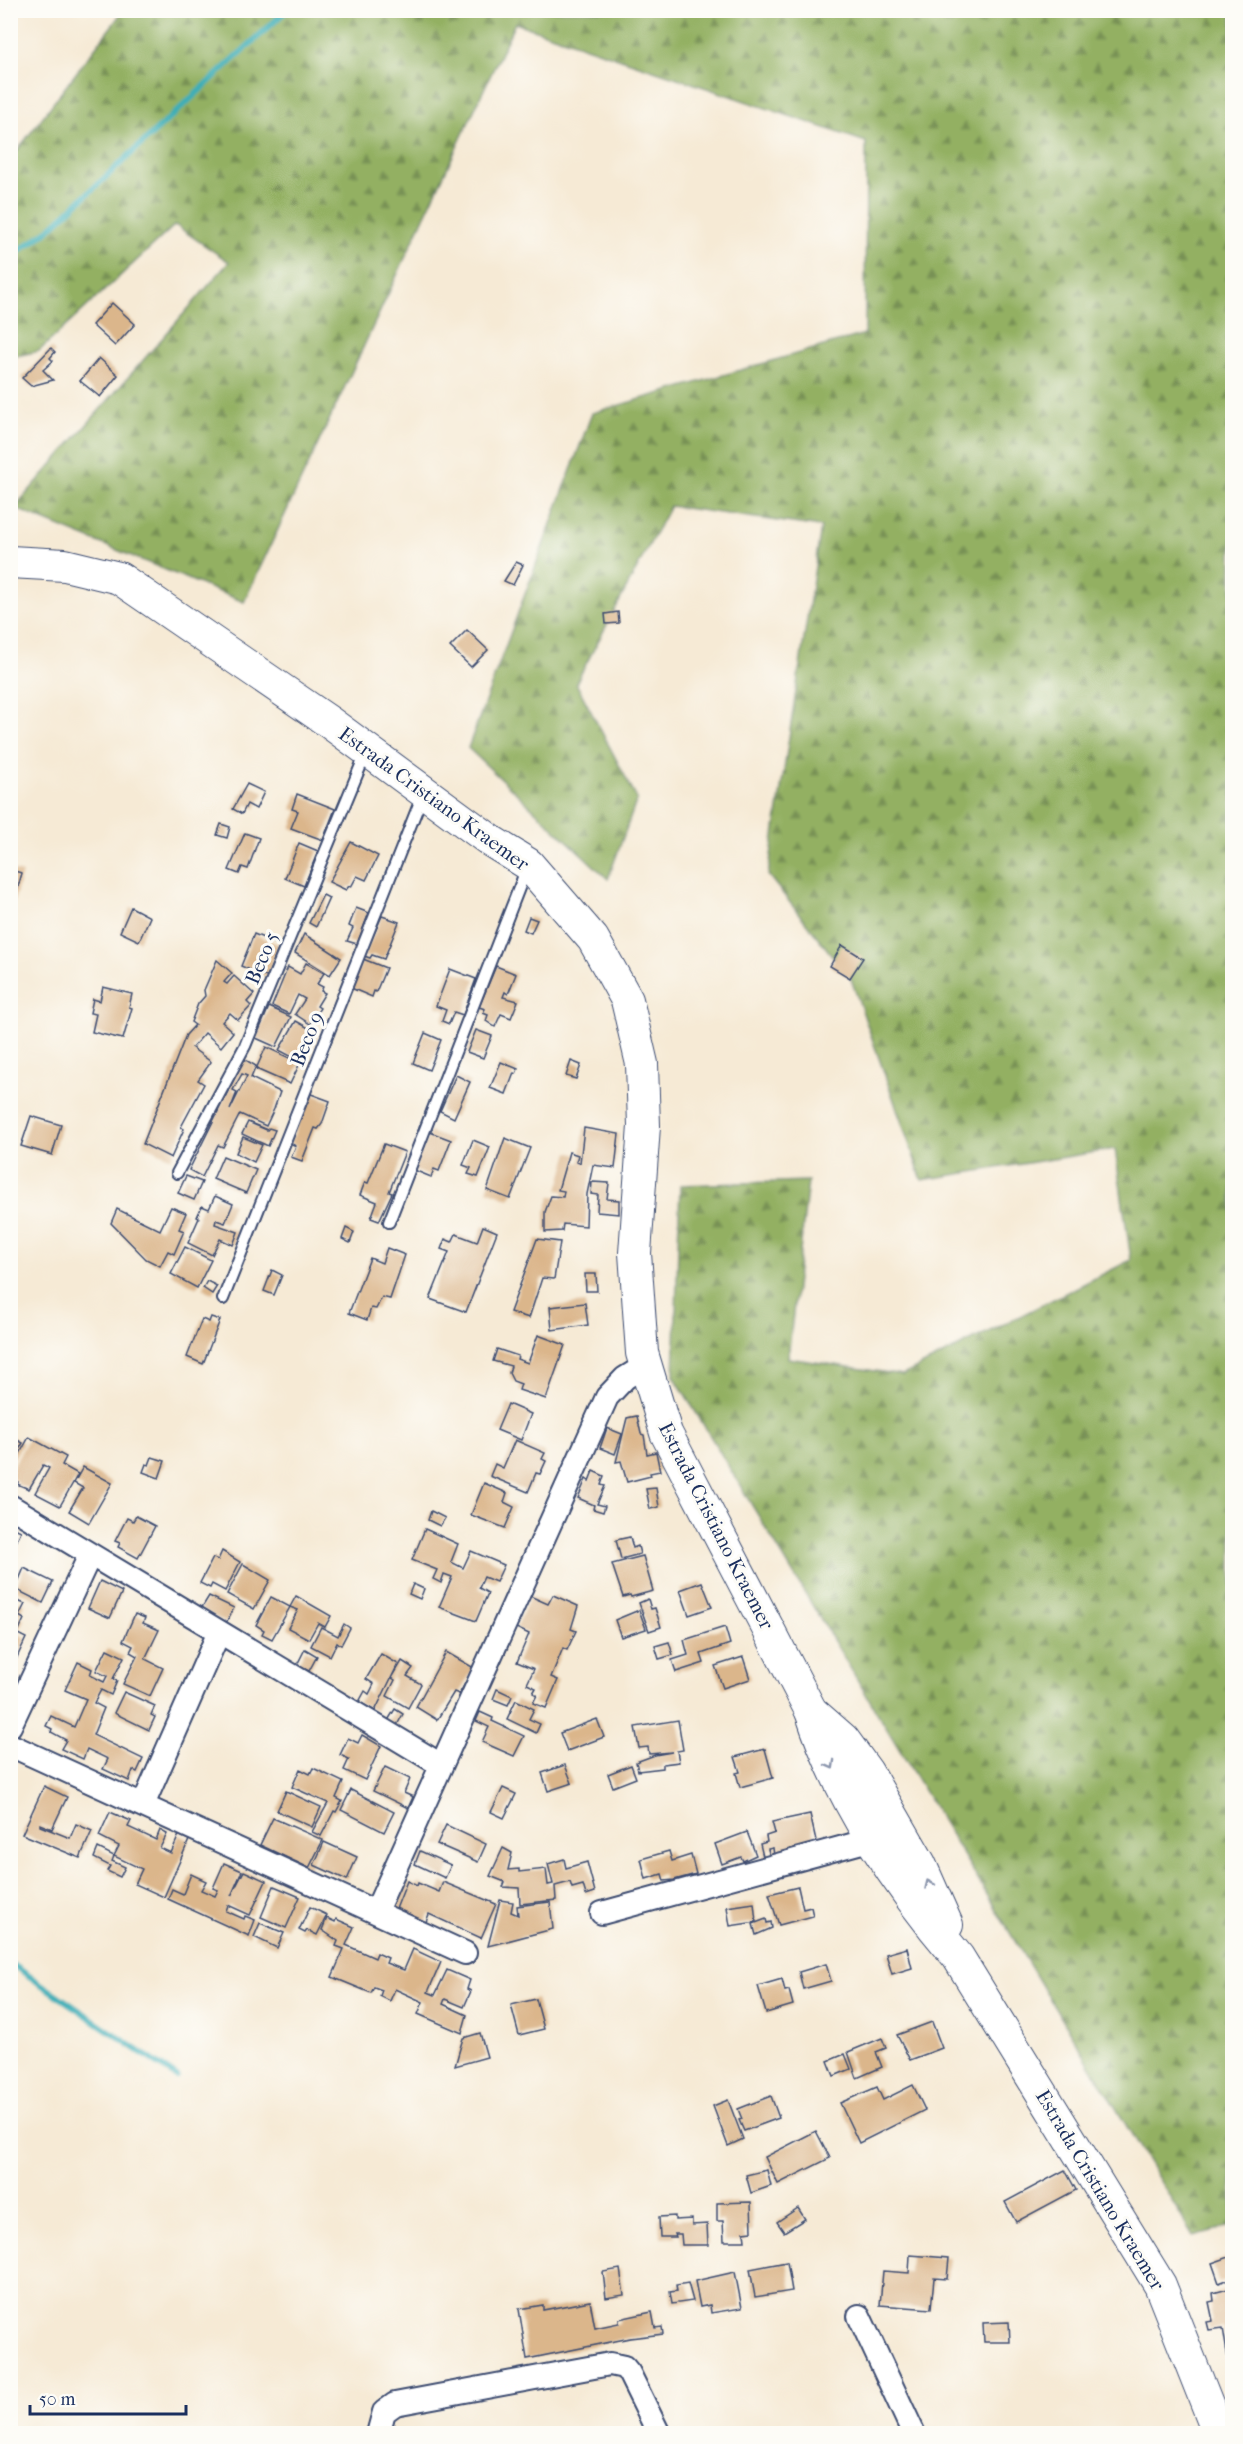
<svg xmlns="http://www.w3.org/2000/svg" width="1243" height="2444" font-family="'IM FELL French Canon',serif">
	<defs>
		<pattern id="forest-firs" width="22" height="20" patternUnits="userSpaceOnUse" patternTransform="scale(1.5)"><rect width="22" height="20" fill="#93b062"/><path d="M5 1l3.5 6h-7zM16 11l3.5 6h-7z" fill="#779054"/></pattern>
	</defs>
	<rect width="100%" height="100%" fill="#fdfcf7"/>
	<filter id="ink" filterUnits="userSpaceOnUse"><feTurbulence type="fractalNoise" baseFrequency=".0167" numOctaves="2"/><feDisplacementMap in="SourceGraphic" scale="12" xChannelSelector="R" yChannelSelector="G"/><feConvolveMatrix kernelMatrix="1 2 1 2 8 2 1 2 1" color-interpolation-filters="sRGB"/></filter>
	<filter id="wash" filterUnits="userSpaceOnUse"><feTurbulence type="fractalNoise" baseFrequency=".008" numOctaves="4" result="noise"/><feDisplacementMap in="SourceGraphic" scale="24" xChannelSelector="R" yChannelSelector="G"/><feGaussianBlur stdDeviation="1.35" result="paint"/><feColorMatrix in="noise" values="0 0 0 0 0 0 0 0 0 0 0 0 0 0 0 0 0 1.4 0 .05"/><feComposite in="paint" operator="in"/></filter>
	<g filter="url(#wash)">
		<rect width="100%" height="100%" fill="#f6ead5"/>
		<!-- forest -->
		<polygon fill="url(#forest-firs)" stroke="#577060" stroke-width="1.5" points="123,11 1232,11 1232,2226 1193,2236 674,1376 680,1185 808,1181 788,1358 903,1375 1131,1260 1115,1149 922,1180 851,979 768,875 821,527 670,506 576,683 637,799 608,879 468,748 592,413 865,334 866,142 515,23 244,602 14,508 229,262 175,225 39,351 11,357 10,160"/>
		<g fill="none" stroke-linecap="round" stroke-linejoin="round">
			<!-- stream -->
			<g stroke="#3daeb7" stroke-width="6">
				<polyline points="10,257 46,232 287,10"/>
				<polyline points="10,1963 177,2077"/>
			</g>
		</g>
		<g id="blocks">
			<!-- building -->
			<g fill="#dbb68b" fill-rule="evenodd">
				<polygon points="112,303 135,324 115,346 92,325"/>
				<polygon points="51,348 55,352 50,358 53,361 43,370 53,380 31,386 22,378"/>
				<polygon points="99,358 118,375 100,397 80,381"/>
				<polygon points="516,562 523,565 513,585 504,581"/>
				<polygon points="618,612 619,623 606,624 605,614"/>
				<polygon points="467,630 488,650 471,667 450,647"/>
				<polygon points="247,784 264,792 256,809 247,804 242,814 233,809"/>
				<polygon points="297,794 335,809 323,840 291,828 298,811 292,809"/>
				<polygon points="221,824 230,827 227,838 217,835"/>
				<polygon points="245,833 259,838 248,869 242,867 239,874 229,870"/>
				<polygon points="351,842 378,856 366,880 357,876 351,887 349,886 346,890 329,882"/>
				<polygon points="299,843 318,851 304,886 285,878"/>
				<polygon points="10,870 22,873 11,912 10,912"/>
				<polygon points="323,895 329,898 316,927 309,923"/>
				<polygon points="131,907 150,917 139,941 120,932"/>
				<polygon points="356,908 369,913 357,944 347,941 353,928 349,926"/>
				<polygon points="382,916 399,922 384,959 372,955 370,958 364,956"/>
				<polygon points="529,917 537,920 531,933 524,930"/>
				<polygon points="254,934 280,945 267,977 241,966"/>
				<polygon points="304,934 341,958 330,975 295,953"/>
				<polygon points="842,945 863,958 850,978 830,966"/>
				<polygon points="363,959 386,968 376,992 374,991 372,997 351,988"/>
				<polygon points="217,960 232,973 224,982 227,984 234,976 254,994 247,1002 251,1006 238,1020 230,1013 222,1022 233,1032 221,1047 205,1033 192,1048 211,1062 198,1080 204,1084 181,1127 184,1129 171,1158 143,1144 186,1035 195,1025 191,1022 198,1004 205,996 204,990"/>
				<polygon points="306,963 324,973 317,984 323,987 321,991 325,993 317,1006 320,1008 310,1024 295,1014 305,999 298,995 289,1014 272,1006 288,967 300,974"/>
				<polygon points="496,966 516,974 508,994 505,992 503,997 518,1001 511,1018 501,1014 495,1027 486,1021 488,1015 483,1013 485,1009 479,1007"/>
				<polygon points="450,969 476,979 463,1015 454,1012 449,1024 442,1021 446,1010 436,1006"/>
				<polygon points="103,987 132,994 129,1007 132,1008 123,1039 92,1032 96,1014 90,1013 93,999 100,1001"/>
				<polygon points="269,1007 291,1017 276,1047 256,1038"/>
				<polygon points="296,1021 314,1031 298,1060 279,1050"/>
				<polygon points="476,1030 492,1036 483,1058 467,1052"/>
				<polygon points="425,1033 441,1040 429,1070 413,1063"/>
				<polygon points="266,1047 300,1063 290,1084 256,1069"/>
				<path d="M244 1059 256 1066 251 1078 280 1092 274 1109 266 1126 240 1114 223 1147 218 1145 202 1177 189 1170ZM242 1074 247 1076 230 1110 237 1092 233 1090Z"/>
				<polygon points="571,1061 581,1065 576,1079 566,1076"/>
				<polygon points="501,1062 518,1069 516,1074 514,1073 506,1094 490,1088"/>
				<polygon points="456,1075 470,1082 454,1118 440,1111"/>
				<polygon points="311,1094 330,1101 322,1124 318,1129 315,1128 302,1161 291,1157 296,1146 290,1143"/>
				<polygon points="31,1116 61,1125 52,1155 21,1146"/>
				<polygon points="248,1122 267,1130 269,1128 275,1130 268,1146 242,1134"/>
				<polygon points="584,1128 619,1134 615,1168 593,1165 587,1194 586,1226 563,1224 562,1231 545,1232 545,1212 551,1196 563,1197 564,1191 558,1190 569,1152 578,1155 576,1162 580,1163"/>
				<polygon points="430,1132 451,1140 439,1171 434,1169 431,1177 414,1170"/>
				<polygon points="243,1137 262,1145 254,1162 236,1153"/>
				<polygon points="505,1138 530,1148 510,1199 487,1190"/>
				<polygon points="473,1140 490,1147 478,1177 468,1174 471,1168 463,1165"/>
				<polygon points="384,1144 405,1152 389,1192 392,1193 379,1221 371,1218 377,1202 360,1195 365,1182 368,1183"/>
				<polygon points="223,1156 256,1170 246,1193 213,1179"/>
				<polygon points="186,1176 202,1182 194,1200 178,1193"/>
				<polygon points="592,1182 609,1183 607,1199 619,1200 619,1214 597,1212 598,1195 591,1194"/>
				<polygon points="215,1196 233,1204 225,1223 216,1220 215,1224 238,1232 233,1245 220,1239 212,1255 188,1243 199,1218 197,1217 202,1206 209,1209"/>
				<polygon points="171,1207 186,1213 179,1229 184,1231 174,1254 168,1251 160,1266 146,1259 111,1223 117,1209 160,1230"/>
				<polygon points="483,1226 497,1232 466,1312 430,1299 449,1252 441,1249 445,1239 452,1242 456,1234 477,1242"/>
				<polygon points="346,1228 354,1232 350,1243 342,1239"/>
				<polygon points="537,1239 560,1242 554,1279 542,1278 529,1318 510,1312"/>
				<polygon points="185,1247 211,1260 197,1288 171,1274"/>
				<polygon points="387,1248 405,1255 390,1299 382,1297 376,1309 371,1308 367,1320 349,1313 370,1258 382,1263"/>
				<polygon points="272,1270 282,1275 274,1295 264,1291"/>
				<polygon points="585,1274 596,1274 597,1291 586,1291"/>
				<polygon points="207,1281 217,1286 212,1294 203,1288"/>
				<polygon points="585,1303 588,1325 552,1330 550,1307"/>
				<polygon points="211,1317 220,1320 203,1364 187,1357 202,1319 209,1322"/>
				<polygon points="538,1335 565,1345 546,1399 519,1390 521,1384 513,1381 509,1373 511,1366 493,1361 497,1349 518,1356 517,1359 528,1363"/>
				<polygon points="508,1404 531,1414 521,1440 497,1430"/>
				<polygon points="637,1416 641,1434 644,1435 647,1454 656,1452 660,1471 650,1473 651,1476 627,1482 621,1461 616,1462 627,1418"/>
				<polygon points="607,1428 622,1434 615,1454 600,1448"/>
				<polygon points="10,1436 23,1443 10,1464"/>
				<polygon points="29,1437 66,1457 62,1465 78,1474 60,1506 35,1493 49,1468 43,1465 29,1489 17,1484 18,1482 10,1478 10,1472"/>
				<polygon points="515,1440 545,1453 542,1459 546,1461 540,1474 536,1473 528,1492 490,1476 495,1464 503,1468"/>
				<polygon points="152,1457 165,1461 159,1478 143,1472 146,1464 149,1465"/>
				<polygon points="83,1467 112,1483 89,1523 69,1511 83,1488 74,1483"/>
				<polygon points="593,1471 604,1476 601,1485 605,1486 597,1504 605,1506 603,1512 593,1509 594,1505 578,1498 586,1479 589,1481"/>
				<polygon points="484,1483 507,1493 504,1502 514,1507 505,1528 471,1515"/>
				<polygon points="656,1488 659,1507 650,1509 646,1489"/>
				<polygon points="431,1511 445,1518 440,1526 428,1520"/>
				<polygon points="136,1516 155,1526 138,1558 118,1547 120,1543 115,1541 127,1518 133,1521"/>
				<polygon points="10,1526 21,1531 10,1555"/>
				<polygon points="425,1529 458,1544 451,1562 463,1568 471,1551 504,1565 496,1582 484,1577 479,1588 488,1593 476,1621 439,1607 452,1577 444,1574 441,1583 433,1579 437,1570 412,1560"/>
				<polygon points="630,1537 633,1548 638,1546 640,1554 621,1559 616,1540"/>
				<polygon points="222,1551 240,1562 225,1591 212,1584 210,1588 200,1583 213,1558 218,1560"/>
				<polygon points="643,1556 653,1591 631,1597 630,1595 623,1597 612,1564"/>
				<polygon points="243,1564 270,1580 254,1609 227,1594"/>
				<polygon points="24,1568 53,1582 43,1603 15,1589"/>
				<polygon points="100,1581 122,1592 110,1618 88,1608"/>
				<polygon points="702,1582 712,1607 689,1615 680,1590"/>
				<polygon points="413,1584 424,1589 420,1599 409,1594"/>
				<polygon points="553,1595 578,1606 571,1629 576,1631 567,1650 563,1648 551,1677 558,1680 546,1708 533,1703 537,1695 533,1693 536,1688 527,1684 534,1669 517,1662 529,1634 516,1628 530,1596 548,1604"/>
				<polygon points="209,1596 234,1608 226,1623 201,1609"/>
				<polygon points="296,1596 331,1616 325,1627 318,1623 309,1639 288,1628 298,1610 290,1607"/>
				<polygon points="271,1597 290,1607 272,1639 262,1634 264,1630 256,1625"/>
				<polygon points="10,1598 25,1604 19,1616 24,1619 19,1630 10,1627"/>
				<polygon points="648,1599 651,1609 655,1608 661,1627 649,1631 639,1603"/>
				<polygon points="639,1610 646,1629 621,1637 615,1620"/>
				<polygon points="135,1614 145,1618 143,1623 159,1630 145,1659 163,1668 150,1696 123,1684 137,1656 130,1652 133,1646 123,1641"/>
				<polygon points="344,1624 350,1628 341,1645 337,1642 330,1656 311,1646 321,1627 338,1636"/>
				<polygon points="725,1627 730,1644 701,1654 704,1663 676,1672 672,1660 688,1655 684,1640"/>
				<polygon points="10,1630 26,1638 13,1666 10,1664"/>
				<polygon points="669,1642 673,1655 659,1659 655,1646"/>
				<polygon points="107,1649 124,1657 113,1679 117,1681 111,1695 101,1690 94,1703 104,1708 93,1735 143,1759 137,1772 133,1770 129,1781 103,1769 108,1759 87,1749 83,1759 61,1749 66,1740 51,1732 52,1729 46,1726 51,1716 74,1727 86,1699 65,1690 78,1662 92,1669 90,1675 104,1682 107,1676 96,1671"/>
				<polygon points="305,1649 317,1656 309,1671 297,1665"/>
				<polygon points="446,1652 474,1668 459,1694 454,1692 437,1720 416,1707"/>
				<polygon points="381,1654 398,1664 375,1711 359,1702 365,1691 369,1694 374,1684 366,1679"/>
				<polygon points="743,1657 750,1679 723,1688 715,1666"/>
				<polygon points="402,1661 413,1668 407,1676 421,1684 408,1708 387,1696 395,1680 392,1678"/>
				<polygon points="497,1689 512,1696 508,1705 493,1699"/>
				<polygon points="124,1692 155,1706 151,1715 155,1717 149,1730 114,1713"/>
				<polygon points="516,1700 534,1709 529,1719 540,1724 536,1733 507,1719"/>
				<polygon points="395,1709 403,1714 396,1727 387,1722"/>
				<polygon points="480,1712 493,1718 492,1721 524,1736 514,1756 482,1742 489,1727 476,1721"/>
				<polygon points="597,1719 604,1737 567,1751 560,1733"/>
				<polygon points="678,1720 683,1750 677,1751 679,1762 663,1764 663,1768 638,1771 636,1762 655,1755 672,1752 649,1754 648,1747 639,1748 635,1727"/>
				<polygon points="362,1735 381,1746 365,1780 344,1770 349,1759 340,1755 348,1738 358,1743"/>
				<polygon points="765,1749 773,1778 740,1787 736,1773 740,1772 735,1757"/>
				<polygon points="565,1765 572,1783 548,1791 542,1773"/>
				<polygon points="631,1765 636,1778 613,1787 608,1774"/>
				<polygon points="385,1767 410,1779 404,1793 413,1797 408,1808 373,1791"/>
				<polygon points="313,1768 343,1782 336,1798 342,1801 336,1812 334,1811 321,1836 312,1832 328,1803 292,1787 300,1769 310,1774"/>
				<polygon points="44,1786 67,1797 52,1829 40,1824 40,1826 70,1838 76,1824 92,1831 80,1858 22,1834"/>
				<polygon points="503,1788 516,1794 504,1818 491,1812"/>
				<polygon points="351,1790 394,1812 384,1832 341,1810"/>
				<polygon points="286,1791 321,1807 312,1827 277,1811"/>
				<polygon points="110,1812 131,1821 128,1827 156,1840 160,1830 167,1834 160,1848 171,1853 179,1835 189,1840 164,1897 135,1884 142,1869 114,1856 119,1846 99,1836"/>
				<polygon points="810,1814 817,1845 774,1856 773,1848 768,1849 771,1860 764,1861 760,1844 767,1842 766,1836 775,1833 772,1822"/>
				<polygon points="273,1818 323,1840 309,1868 260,1845"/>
				<polygon points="446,1825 486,1844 478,1862 437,1844"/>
				<polygon points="747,1832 756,1855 743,1861 741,1857 722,1864 715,1844"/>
				<polygon points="324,1842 357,1857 347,1880 314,1865"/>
				<polygon points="98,1848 114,1856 112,1861 125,1867 120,1877 107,1871 110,1866 94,1858"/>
				<polygon points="503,1848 512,1853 508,1870 519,1869 519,1872 546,1869 548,1885 553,1884 548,1864 564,1859 566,1868 587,1862 595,1892 586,1895 583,1885 572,1888 570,1882 555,1886 556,1900 520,1904 519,1888 503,1887 505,1882 490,1876"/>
				<polygon points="420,1851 451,1865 445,1878 415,1864"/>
				<polygon points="669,1851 672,1861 691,1855 696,1874 674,1880 664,1881 662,1874 646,1879 641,1859"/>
				<polygon points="224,1863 242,1871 231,1896 244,1871 266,1881 250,1915 228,1905 226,1911 244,1919 245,1916 255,1920 249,1936 168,1899 172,1889 183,1894 191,1874 206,1881 201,1890 215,1896 218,1890 213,1888"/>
				<polygon points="407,1881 417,1886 418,1883 439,1892 443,1882 496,1904 481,1938 429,1914 426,1922 396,1909"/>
				<polygon points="274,1886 300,1897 286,1928 261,1917"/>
				<polygon points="798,1887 803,1909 811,1907 813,1916 779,1925 769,1894"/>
				<polygon points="500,1900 513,1902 511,1912 518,1915 517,1906 550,1902 553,1929 488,1946"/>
				<polygon points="754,1903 756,1922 730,1926 727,1907"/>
				<polygon points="310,1907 327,1915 317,1935 307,1930 305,1933 299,1930"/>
				<polygon points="327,1918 335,1922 336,1919 354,1927 346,1945 375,1958 377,1953 388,1958 386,1963 404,1970 413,1949 441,1962 428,1992 435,1995 447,1970 470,1980 467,1989 471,1991 464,2007 445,1999 443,2004 467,2015 462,2033 418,2014 423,2002 395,1989 390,2001 380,1996 382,1990 374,1987 371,1993 332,1977 344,1949 336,1946 338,1941 322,1930"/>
				<polygon points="766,1919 767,1923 771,1922 772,1928 756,1935 753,1924"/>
				<polygon points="260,1923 284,1933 277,1948 254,1937"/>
				<polygon points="907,1948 912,1968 892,1974 886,1954"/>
				<polygon points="826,1964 831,1981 803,1989 799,1972"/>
				<polygon points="782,1979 785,1991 789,1990 793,2005 766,2013 758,1986"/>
				<polygon points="536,1999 544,2029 519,2035 511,2005"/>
				<polygon points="932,2022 942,2048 910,2060 897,2035"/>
				<polygon points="480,2033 487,2057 455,2066 463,2038"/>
				<polygon points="882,2038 886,2048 876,2052 882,2067 857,2078 848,2052"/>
				<polygon points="845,2054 851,2069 834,2076 828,2061"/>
				<polygon points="913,2085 925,2110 859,2143 840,2103 877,2087 883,2100"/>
				<polygon points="771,2096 779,2118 744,2131 739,2120 742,2119 738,2109"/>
				<polygon points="728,2100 743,2139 728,2146 713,2106"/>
				<polygon points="816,2131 830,2158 778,2184 765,2157"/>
				<polygon points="767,2170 771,2186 751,2193 746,2175"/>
				<polygon points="1065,2170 1076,2190 1016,2222 1005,2202"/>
				<polygon points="751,2202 752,2231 744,2232 745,2241 724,2241 723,2221 717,2221 717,2203"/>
				<polygon points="798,2208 805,2219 784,2232 777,2222"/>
				<polygon points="675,2216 675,2220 692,2219 692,2225 707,2224 708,2245 682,2245 681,2234 675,2234 676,2237 660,2237 659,2217"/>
				<polygon points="910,2255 949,2258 947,2279 934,2278 931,2309 880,2305 883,2271 909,2273"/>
				<polygon points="1232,2256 1232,2278 1219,2283 1212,2263"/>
				<polygon points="787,2262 792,2291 755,2297 750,2269"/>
				<polygon points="620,2269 624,2295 606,2298 603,2272"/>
				<polygon points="735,2272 742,2308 711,2313 710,2305 700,2307 695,2281"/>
				<polygon points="688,2283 693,2301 672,2304 670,2292 677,2291 676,2285"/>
				<polygon points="1232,2288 1232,2358 1228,2359 1223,2328 1209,2330 1207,2322 1213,2321 1209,2302 1214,2301 1213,2293"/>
				<polygon points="590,2301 595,2328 619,2323 619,2319 652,2312 655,2328 662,2327 663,2334 630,2338 527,2359 519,2309 543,2305 543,2310"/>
				<polygon points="1009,2322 1010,2342 984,2342 983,2323"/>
			</g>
		</g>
	</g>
	<g filter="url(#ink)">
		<use href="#blocks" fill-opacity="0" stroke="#3c4b70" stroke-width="1.5"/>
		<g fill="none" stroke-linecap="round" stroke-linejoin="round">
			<defs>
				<g id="service">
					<polyline points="177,1173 245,1046 366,753"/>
					<polyline points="389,1222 526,870"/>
					<polyline points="223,1299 423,794"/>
				</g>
				<g id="minor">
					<polyline points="10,1506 441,1765"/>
					<polyline points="10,1726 90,1555"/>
					<polyline points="10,1745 465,1953"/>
					<polyline points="143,1805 219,1632"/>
					<polyline points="376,1911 607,1397 625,1378 646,1365"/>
					<polyline points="602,1913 873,1839 884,1834"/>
					<polyline points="859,2316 914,2434"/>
					<polyline points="378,2434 384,2412 395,2404 610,2364 624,2367 629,2373 659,2434"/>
				</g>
				<g id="secondary">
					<path d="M10 562 65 565 119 578 329 722 491 841 528 864 593 939 627 1000 642 1064 644 1126 635 1253 642 1353 666 1433 811 1711C839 1799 898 1887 958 1957L1160 2285 1219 2434"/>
					<polyline points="811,1711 843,1739 867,1772 920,1864 947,1925"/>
				</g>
			</defs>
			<!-- service casing -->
			<use href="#service" stroke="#3c4b70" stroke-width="14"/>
			<!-- minor casing -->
			<use href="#minor" stroke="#3c4b70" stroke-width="26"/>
			<!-- secondary casing -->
			<use href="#secondary" stroke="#3c4b70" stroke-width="34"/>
			<!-- service -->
			<use href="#service" stroke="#fff" stroke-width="10"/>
			<!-- minor -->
			<use href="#minor" stroke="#fff" stroke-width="22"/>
			<!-- secondary -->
			<use href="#secondary" stroke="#fff" stroke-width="32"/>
		</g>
		<!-- one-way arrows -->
		<defs><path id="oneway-chevron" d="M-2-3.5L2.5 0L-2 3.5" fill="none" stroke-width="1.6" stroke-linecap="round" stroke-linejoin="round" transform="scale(1.5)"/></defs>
		<g stroke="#8d97ae">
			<use href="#oneway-chevron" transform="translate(831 1765) rotate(61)"/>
			<use href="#oneway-chevron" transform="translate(929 1884) rotate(-114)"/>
		</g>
	</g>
	<g text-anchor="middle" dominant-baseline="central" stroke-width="6" stroke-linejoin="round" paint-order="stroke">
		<!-- street labels -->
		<g font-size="20" fill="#1b2f5e" stroke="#fdfcf7">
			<text transform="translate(434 799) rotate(36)">Estrada Cristiano Kraemer</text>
			<text transform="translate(262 958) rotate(-67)">Beco 5</text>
			<text transform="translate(307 1039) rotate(-68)">Beco 9</text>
			<text transform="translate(716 1526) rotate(63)">Estrada Cristiano Kraemer</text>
			<text transform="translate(1100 2190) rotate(59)">Estrada Cristiano Kraemer</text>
		</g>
	</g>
	<!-- margin -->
	<rect width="1243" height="2444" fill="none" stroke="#fdfcf7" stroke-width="36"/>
	<!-- scale -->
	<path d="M30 2405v9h156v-9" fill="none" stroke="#1b2f5e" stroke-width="3"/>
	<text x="39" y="2405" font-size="18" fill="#1b2f5e" stroke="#fdfcf7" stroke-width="4.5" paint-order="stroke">50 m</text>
</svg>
